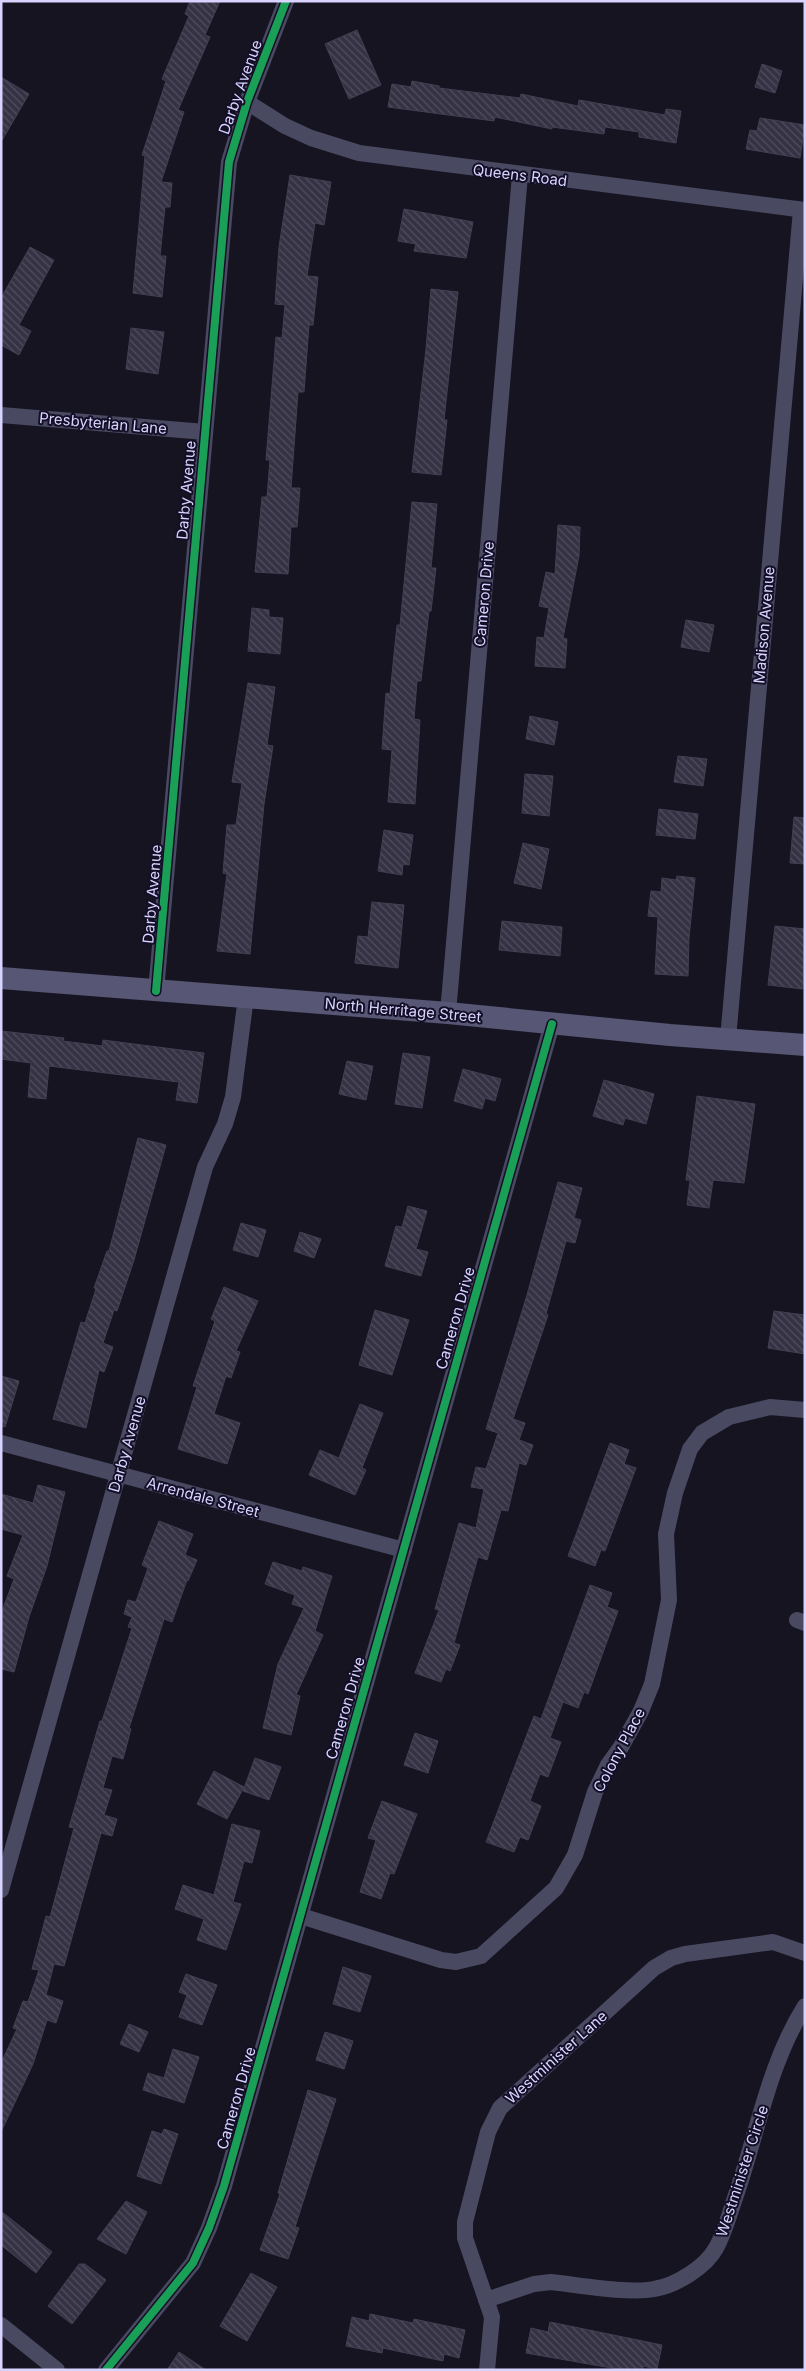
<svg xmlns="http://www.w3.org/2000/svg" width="806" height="2371" font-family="Inter,sans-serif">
	<defs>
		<pattern id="building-back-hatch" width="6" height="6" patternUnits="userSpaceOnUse" patternTransform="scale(1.25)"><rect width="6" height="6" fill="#343243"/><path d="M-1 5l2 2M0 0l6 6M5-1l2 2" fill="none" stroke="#514f5f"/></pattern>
	</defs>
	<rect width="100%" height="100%" fill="#161421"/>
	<!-- building -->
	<g fill="url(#building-back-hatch)" stroke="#433f54">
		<polygon points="190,1 220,1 205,35 210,37 178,110 184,112 161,182 172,183 170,207 165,207 160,256 166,256 162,297 133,293 145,156 142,155 166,81 162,79 189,16 185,14"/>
		<polygon points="357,30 381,85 349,99 325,44"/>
		<polygon points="762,64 782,71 775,93 755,87"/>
		<polygon points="1,77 29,94 1,142"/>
		<polygon points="412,81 439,86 439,88 520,98 521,94 578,106 579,100 665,115 666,109 681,111 676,143 639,137 639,132 605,127 604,134 552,127 552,129 495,117 494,121 388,107 392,84 411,87"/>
		<polygon points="760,118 805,125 800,158 746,149 750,130 757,131"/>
		<polygon points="290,175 331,182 324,225 315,223 307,276 318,277 313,325 309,325 304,392 298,392 291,488 300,488 297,527 291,527 288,574 255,572 262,497 267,497 270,460 266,460 276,337 282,338 285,305 275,304 279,247"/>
		<polygon points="404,209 473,222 466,258 414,251 416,244 398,241"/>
		<polygon points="30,247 54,260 19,325 31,331 19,355 1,345 1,298"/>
		<polygon points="431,289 458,292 444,420 447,420 441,475 412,472 426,349"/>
		<polygon points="131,328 164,332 158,374 126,369"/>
		<polygon points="412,502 437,504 431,568 436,568 431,611 429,611 421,681 417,681 414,719 420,720 415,804 388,802 392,750 382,749 386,693 390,694 397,625 400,625"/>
		<polygon points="558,525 580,527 579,556 563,638 567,639 565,668 535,666 537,637 544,638 549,608 539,606 546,572 555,574"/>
		<polygon points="252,608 269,610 269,617 283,618 280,654 248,651"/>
		<polygon points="686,620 714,625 709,652 681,647"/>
		<polygon points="248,683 275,687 267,745 273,746 264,804 250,954 217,951 227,874 223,873 227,825 236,825 242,783 232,782"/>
		<polygon points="530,716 558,722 554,745 526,739"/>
		<polygon points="678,756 707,759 703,786 674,782"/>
		<polygon points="525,774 553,776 549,816 522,813"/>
		<polygon points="659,809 698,814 695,839 656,835"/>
		<polygon points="794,817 805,818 805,864 790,863"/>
		<polygon points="384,830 413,835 409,865 403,864 402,875 378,871"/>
		<polygon points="523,843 549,849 541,889 514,883"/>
		<polygon points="677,876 695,878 689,938 688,976 655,974 658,917 648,916 651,891 661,892 662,878 676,880"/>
		<polygon points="372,902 404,905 398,968 355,963 358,936 368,937"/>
		<polygon points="502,921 562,927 560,956 499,950"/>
		<polygon points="775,926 805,929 803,989 768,985"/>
		<polygon points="1,1031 64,1038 63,1041 102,1046 103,1040 204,1053 197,1103 176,1100 179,1082 49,1066 46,1099 28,1097 31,1063 1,1059"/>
		<polygon points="403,1053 430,1057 422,1108 395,1104"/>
		<polygon points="347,1061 373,1066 366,1100 339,1094"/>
		<polygon points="463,1069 501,1079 495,1101 485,1098 482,1109 454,1101"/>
		<polygon points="604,1080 654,1094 646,1124 625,1118 623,1125 593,1116"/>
		<polygon points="697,1096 755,1104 744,1183 713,1180 709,1208 687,1205 690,1180 686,1180"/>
		<polygon points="138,1138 166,1145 134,1260 117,1311 114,1310 103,1343 113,1347 104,1372 99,1370 86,1428 53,1419 81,1322 85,1323 96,1289 94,1288 107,1251 109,1251"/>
		<polygon points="558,1182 582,1188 574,1218 581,1220 575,1243 566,1241 546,1314 548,1315 513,1419 525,1423 519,1440 533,1445 526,1465 519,1463 508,1511 501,1510 487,1560 478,1557 454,1643 460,1645 450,1671 446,1669 441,1682 415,1673 439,1610 435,1609 459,1523 476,1528 484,1489 471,1487 476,1467 486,1469 498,1433 486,1429 527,1295"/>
		<polygon points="408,1206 427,1211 416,1249 428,1252 421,1276 385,1266 396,1226 402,1227"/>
		<polygon points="241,1223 266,1230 258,1257 233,1250"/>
		<polygon points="300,1232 321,1239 314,1258 294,1251"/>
		<polygon points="224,1287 258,1301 236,1351 240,1352 231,1378 226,1376 214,1414 240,1423 227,1464 178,1449 197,1387 193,1386 215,1321 211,1319"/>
		<polygon points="375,1310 409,1320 392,1375 359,1365"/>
		<polygon points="774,1311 805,1315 805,1354 768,1348"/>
		<polygon points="1,1376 19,1381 5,1427 1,1426"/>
		<polygon points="360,1404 383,1413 362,1468 366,1470 355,1495 309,1475 320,1450 339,1458"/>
		<polygon points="610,1443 629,1450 624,1464 636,1468 605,1551 601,1550 595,1566 568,1556"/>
		<polygon points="38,1485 65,1492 47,1566 29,1617 14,1672 1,1669 1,1614 14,1579 7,1576 23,1535 1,1529 1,1494 33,1503"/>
		<polygon points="159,1521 193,1534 185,1555 197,1560 188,1581 187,1580 172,1622 164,1619 129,1728 131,1729 123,1759 112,1756 103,1788 112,1790 104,1815 117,1819 112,1836 101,1833 64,1966 54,1964 46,1995 63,2001 56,2023 47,2020 33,2064 1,2132 1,2063 17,2029 13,2028 23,2001 28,2002 39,1970 32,1969 46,1916 50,1917 74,1828 69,1827 100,1721 102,1721 132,1628 128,1627 132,1617 124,1614 128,1600 136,1602 148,1568 142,1565"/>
		<polygon points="273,1562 302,1571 303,1567 332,1576 315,1631 323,1635 296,1695 300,1696 291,1735 263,1728 278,1664 304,1608 292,1604 295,1595 265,1584"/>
		<polygon points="590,1585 612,1593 607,1607 618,1611 588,1694 584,1692 578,1708 563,1702 550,1738 561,1742 548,1777 540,1774 530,1801 541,1806 528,1840 520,1837 514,1852 486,1842 534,1716 541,1719"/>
		<polygon points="415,1733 438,1741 428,1773 404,1765"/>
		<polygon points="255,1758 281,1767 269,1800 243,1791"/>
		<polygon points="214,1771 244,1787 227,1819 197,1804"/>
		<polygon points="382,1801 417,1814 394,1874 390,1873 381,1899 360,1892 376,1840 368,1838"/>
		<polygon points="232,1824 260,1831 252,1863 244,1861 233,1902 241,1904 226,1950 197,1940 204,1919 175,1909 183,1885 214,1895"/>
		<polygon points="343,1967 371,1976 360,2012 333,2004"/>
		<polygon points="186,1974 217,1985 202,2025 179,2017 187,1995 179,1992"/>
		<polygon points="129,2024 148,2032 139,2052 120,2044"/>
		<polygon points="325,2032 353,2041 344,2069 316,2060"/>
		<polygon points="173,2049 199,2057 184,2103 143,2090 148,2073 164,2078"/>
		<polygon points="308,2090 336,2099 295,2227 299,2228 288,2259 260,2250 280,2194 278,2193"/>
		<polygon points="164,2129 178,2134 161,2184 137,2176 152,2131 162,2134"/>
		<polygon points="126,2201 147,2212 126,2254 97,2239"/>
		<polygon points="1,2211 52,2252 36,2273 1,2245"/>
		<polygon points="79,2264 85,2264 106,2280 72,2324 48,2306"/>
		<polygon points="251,2273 277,2287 247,2341 220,2326"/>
		<polygon points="370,2314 413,2323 414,2319 465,2330 459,2358 444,2354 443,2361 383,2348 382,2353 346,2346 352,2317 369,2321"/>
		<polygon points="550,2322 662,2345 657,2369 643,2366 643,2370 623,2370 526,2353 531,2328 548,2332"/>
		<polygon points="179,2352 206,2370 167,2370"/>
	</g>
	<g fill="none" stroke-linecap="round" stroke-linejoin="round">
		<!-- street -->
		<g stroke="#4a4962" stroke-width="16">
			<polyline points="247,102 285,126 311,138 359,153 805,210"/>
			<polyline points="1,415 205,432"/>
			<polyline points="156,991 229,162 247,102 286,1"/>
			<polyline points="448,1013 520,175"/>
			<polyline points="728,1039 801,210"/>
			<polyline points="1,1443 404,1550"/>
			<polyline points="797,1620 805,1623"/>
			<polyline points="1,1890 205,1167 225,1124 233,1097 246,997"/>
			<polyline points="301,1916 441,1960 456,1962 481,1956 556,1888 575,1855 595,1792 608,1765 621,1747 641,1711 652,1684 669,1600 666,1534 675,1493 690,1449 702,1433 729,1417 770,1407 805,1410"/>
			<path d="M486 2300 534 2284 551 2282C579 2285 629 2294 654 2289 675 2286 706 2267 716 2248 725 2232 730 2212 736 2195 758 2131 769 2063 805 2006"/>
			<polyline points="1,2325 57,2370"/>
			<polyline points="106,2370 193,2263 209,2228 224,2186 552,1024"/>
			<polyline points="487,2370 492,2317 465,2238 465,2222 488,2132 500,2108 654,1968 671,1958 685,1954 773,1942 805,1953"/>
		</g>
		<!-- secondary -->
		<polyline stroke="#575674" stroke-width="22" points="1,978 448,1013 670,1035 805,1045"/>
		<defs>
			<g id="cycleway">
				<polyline points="156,991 229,162 247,102 286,1"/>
				<polyline points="106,2370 193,2263 209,2228 224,2186 552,1024"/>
			</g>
		</defs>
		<!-- cycleway casing -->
		<use href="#cycleway" stroke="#130f26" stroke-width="11"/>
		<!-- cycleway -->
		<use href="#cycleway" stroke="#1a9f57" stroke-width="8"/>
	</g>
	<g text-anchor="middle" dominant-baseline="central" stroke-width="4" stroke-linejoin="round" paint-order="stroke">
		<!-- street labels -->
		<g font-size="15" fill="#d9d4ff" stroke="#130f26">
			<text transform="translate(240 87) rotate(-70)">Darby Avenue</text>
			<text transform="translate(520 175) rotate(7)">Queens Road</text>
			<text transform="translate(103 423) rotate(5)">Presbyterian Lane</text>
			<text transform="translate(186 490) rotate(-85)">Darby Avenue</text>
			<text transform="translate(484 594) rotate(-85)">Cameron Drive</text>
			<text transform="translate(764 625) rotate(-85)">Madison Avenue</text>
			<text transform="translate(152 894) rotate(-85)">Darby Avenue</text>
			<text transform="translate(403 1010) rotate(5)">North Herritage Street</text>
			<text transform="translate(455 1318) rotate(-74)">Cameron Drive</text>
			<text transform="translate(127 1444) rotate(-74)">Darby Avenue</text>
			<text transform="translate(203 1497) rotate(15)">Arrendale Street</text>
			<text transform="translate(345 1708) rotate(-74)">Cameron Drive</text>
			<text transform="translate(619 1750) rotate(-62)">Colony Place</text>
			<text transform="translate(556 2057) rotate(-42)">Westminister Lane</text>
			<text transform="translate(236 2098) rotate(-74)">Cameron Drive</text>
			<text transform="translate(742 2171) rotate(-72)">Westminister Circle</text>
		</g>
	</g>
	<!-- border -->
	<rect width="806" height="2371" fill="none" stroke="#d9d4ff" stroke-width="5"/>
</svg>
